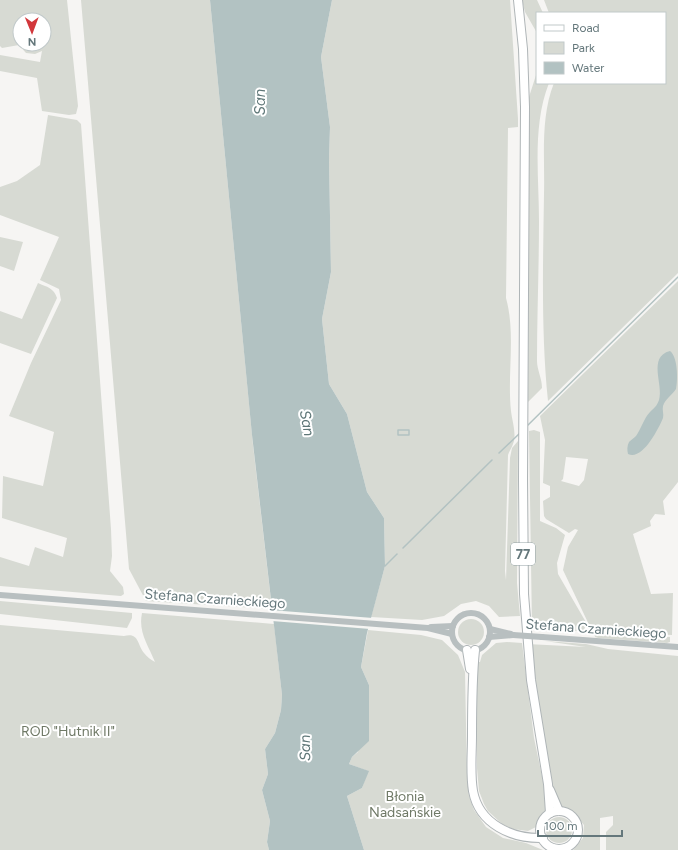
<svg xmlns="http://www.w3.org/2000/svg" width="678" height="850" font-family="Figtree,sans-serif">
	<rect width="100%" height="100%" fill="#f6f5f3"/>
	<!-- green -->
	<g fill="#d7dad3" fill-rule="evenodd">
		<path d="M0 0H67L78 106 76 114 69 115 42 111 37 78 0 71V55L40 62 42 51 35 54 26 53 19 45 2 48 0 46ZM20 20H44V44H20Z"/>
		<polygon points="81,0 210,0 253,445 272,609 146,601 129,569"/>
		<path d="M332 0H510L518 119V127L508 128 506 298C516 334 507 374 511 411 512 420 517 435 513 444 512 448 509 451 508 455L505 571 506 580 510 458 512 448 518 441 517 583 520 616 499 617 489 606 476 601 461 604 444 616 422 620 371 617 385 566 384 518 367 492 347 414 329 384 322 319 331 272 329 159 330 127 321 57Z"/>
		<polygon points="522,0 537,0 543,13 537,13 537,33 525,12"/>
		<path d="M544 0H678V273L548 401C541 333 543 263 544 194 545 158 540 118 554 83H665V13H549Z"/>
		<path d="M537 72V83H549C532 126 539 176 539 221 539 268 537 315 537 361 537 370 542 378 542 388L528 402 529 97Z"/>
		<polygon points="48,115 77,120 81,124 111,529 112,556 110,571 123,587 124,594 121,596 0,586 0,557 29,566 35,547 63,557 67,538 2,518 3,476 43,486 54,432 9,416 31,363 61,300 59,289 40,280 59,237 0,215 0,187 17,181 40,165"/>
		<polygon points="0,237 23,242 14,271 0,266"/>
		<path d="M678 281V482L663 501 665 515 655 514 650 521 651 526 633 534 651 594 673 593 672 635 592 631 563 570 568 547 578 530 575 529 569 533 546 519 544 516 543 501 550 497V486L543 483 545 440 540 416ZM566 457 588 459 584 480 579 486 561 481 563 479Z"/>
		<path d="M38 283C47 287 54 288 57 298L31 354 0 343V311L22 319Z"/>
		<polygon points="534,430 540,432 540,521 556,528 565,535 557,563 558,574 587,624 589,631 546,631 532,628 529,431"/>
		<polygon points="0,601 132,613 132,618 127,628 0,614"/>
		<path d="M142 613 274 624 282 695 281 710 275 733 265 749 268 774 262 790 270 821 267 842 269 850H0V625L124 636C139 632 137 644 144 653 147 657 151 660 155 662 148 645 138 632 142 613Z"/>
		<circle cx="471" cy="632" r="13"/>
		<polygon points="368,630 421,635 442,640 458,655 465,672 467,777 469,796 474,810 486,827 503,838 526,843 543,850 364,850 347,796 362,788 368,771 349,764 352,757 358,752 369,685 361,667"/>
		<polygon points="594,632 670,637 670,642 667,643 598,638 595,637"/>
		<path d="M545 641 586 644 608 649 678 656V850H606V832L613 825V816L600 818V850H573L583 838 584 825 578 818C567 819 558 805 553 797L527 644 586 647Z"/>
		<polygon points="507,642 522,643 534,738 548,805 547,810 536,827 528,831 513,829 502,824 488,811 484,804 479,791 477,768 476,662 480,662 482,655 496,643"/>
		<circle cx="559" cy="830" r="13"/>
	</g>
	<!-- water -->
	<g fill="#b2c2c2">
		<polygon points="210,0 332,0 321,57 330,127 329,159 331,272 322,319 329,384 347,414 367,492 384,518 385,566 367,633 361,667 369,685 369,741 352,757 349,764 369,771 362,788 347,796 364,850 269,850 267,842 270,821 262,790 268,774 265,749 275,733 281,710 282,695 252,435"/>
		<path d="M670 351C678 357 678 380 676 389 672 395 665 399 663 406 662 410 664 414 663 418 658 430 642 461 628 454 627 450 627 446 629 442 631 440 634 438 636 436 641 429 644 418 650 412 654 408 657 406 659 400 664 385 647 357 670 351Z"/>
	</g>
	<!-- pier -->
	<polygon fill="#f6f5f3" points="270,610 373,618 370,629 272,621"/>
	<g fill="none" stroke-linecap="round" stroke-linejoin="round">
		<!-- stream -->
		<g stroke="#b2c2c2" stroke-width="1.5">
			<polyline points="527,426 678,277"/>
			<rect x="398" y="430" width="11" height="5"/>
			<polyline points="499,453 520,433"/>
			<polyline points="403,548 492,460"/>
			<polyline points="385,566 397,554"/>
		</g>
		<defs>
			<g id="major">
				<polyline points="518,0 523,49 525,107 523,480 524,594 531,680 548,784 550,813"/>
				<polyline points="467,650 470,669"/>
				<path d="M475 650C472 679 472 707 472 736 472 754 470 773 473 791 479 824 512 839 543 838"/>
				<polyline points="550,790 559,811"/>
				<circle cx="559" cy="830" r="19"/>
			</g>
		</defs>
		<!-- major casing -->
		<use href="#major" stroke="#afb5b7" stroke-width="10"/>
		<!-- minor -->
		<g stroke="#b8bfc0" stroke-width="6">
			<polyline points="0,595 428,628 452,634"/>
			<circle cx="471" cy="632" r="19"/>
			<polyline points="431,627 453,626"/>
			<polyline points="490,629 511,634"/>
			<polyline points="489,637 513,635"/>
			<polyline points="542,637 678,647"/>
		</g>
		<!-- major -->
		<use href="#major" stroke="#fff" stroke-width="8"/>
		<!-- minor-bridge -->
		<polyline stroke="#b8bfc0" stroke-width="6" points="513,635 542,637"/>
	</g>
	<g text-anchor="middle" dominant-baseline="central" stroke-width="4" stroke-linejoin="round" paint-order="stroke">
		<!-- shield labels -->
		<rect fill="#fff" stroke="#92a0a3" stroke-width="1" x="511" y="543" width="24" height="22" rx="3"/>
		<g font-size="13" font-weight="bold" fill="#64777b">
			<text x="523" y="554">77</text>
		</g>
		<!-- street labels -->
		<g font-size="14" fill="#64777b" stroke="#fff">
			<text transform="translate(215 599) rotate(4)">Stefana Czarnieckiego</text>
			<text transform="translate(596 629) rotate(4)">Stefana Czarnieckiego</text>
		</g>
		<!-- park labels -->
		<g font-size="14" fill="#6f7966" stroke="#fff">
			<text x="68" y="731">ROD "Hutnik II"</text>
			<text x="405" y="796">Błonia<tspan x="405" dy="16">Nadsańskie</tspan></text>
		</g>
		<!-- water labels -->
		<g font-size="15" font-style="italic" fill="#5e7677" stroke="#fff">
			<text transform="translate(260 102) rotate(-90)">San</text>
			<text transform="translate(307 423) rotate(80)">San</text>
			<text transform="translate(305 748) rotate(-91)">San</text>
		</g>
	</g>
	<!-- legend -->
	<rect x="536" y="12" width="130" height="72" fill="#ffffff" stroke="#c1c9ca"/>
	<rect x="544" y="25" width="20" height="6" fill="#ffffff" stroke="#c1c9ca"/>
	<text x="572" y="32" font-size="12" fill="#64777b">Road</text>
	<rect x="544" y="42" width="20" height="12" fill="#d7dad3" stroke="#c1c9ca"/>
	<text x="572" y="52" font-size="12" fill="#64777b">Park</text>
	<rect x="544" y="62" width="20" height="12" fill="#b2c2c2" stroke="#c1c9ca"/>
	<text x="572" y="72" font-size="12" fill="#64777b">Water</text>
	<!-- north arrow -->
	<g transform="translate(32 32) rotate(179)"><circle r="19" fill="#ffffff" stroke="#c1c9ca"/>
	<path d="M0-3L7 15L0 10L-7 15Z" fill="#d2373b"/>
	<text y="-6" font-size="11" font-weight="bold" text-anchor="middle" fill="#64777b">N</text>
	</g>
	<!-- scale -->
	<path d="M538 830v6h84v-6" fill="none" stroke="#64777b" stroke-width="2"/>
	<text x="544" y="830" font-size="12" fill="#64777b" stroke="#ffffff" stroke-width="3" paint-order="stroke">100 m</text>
</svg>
